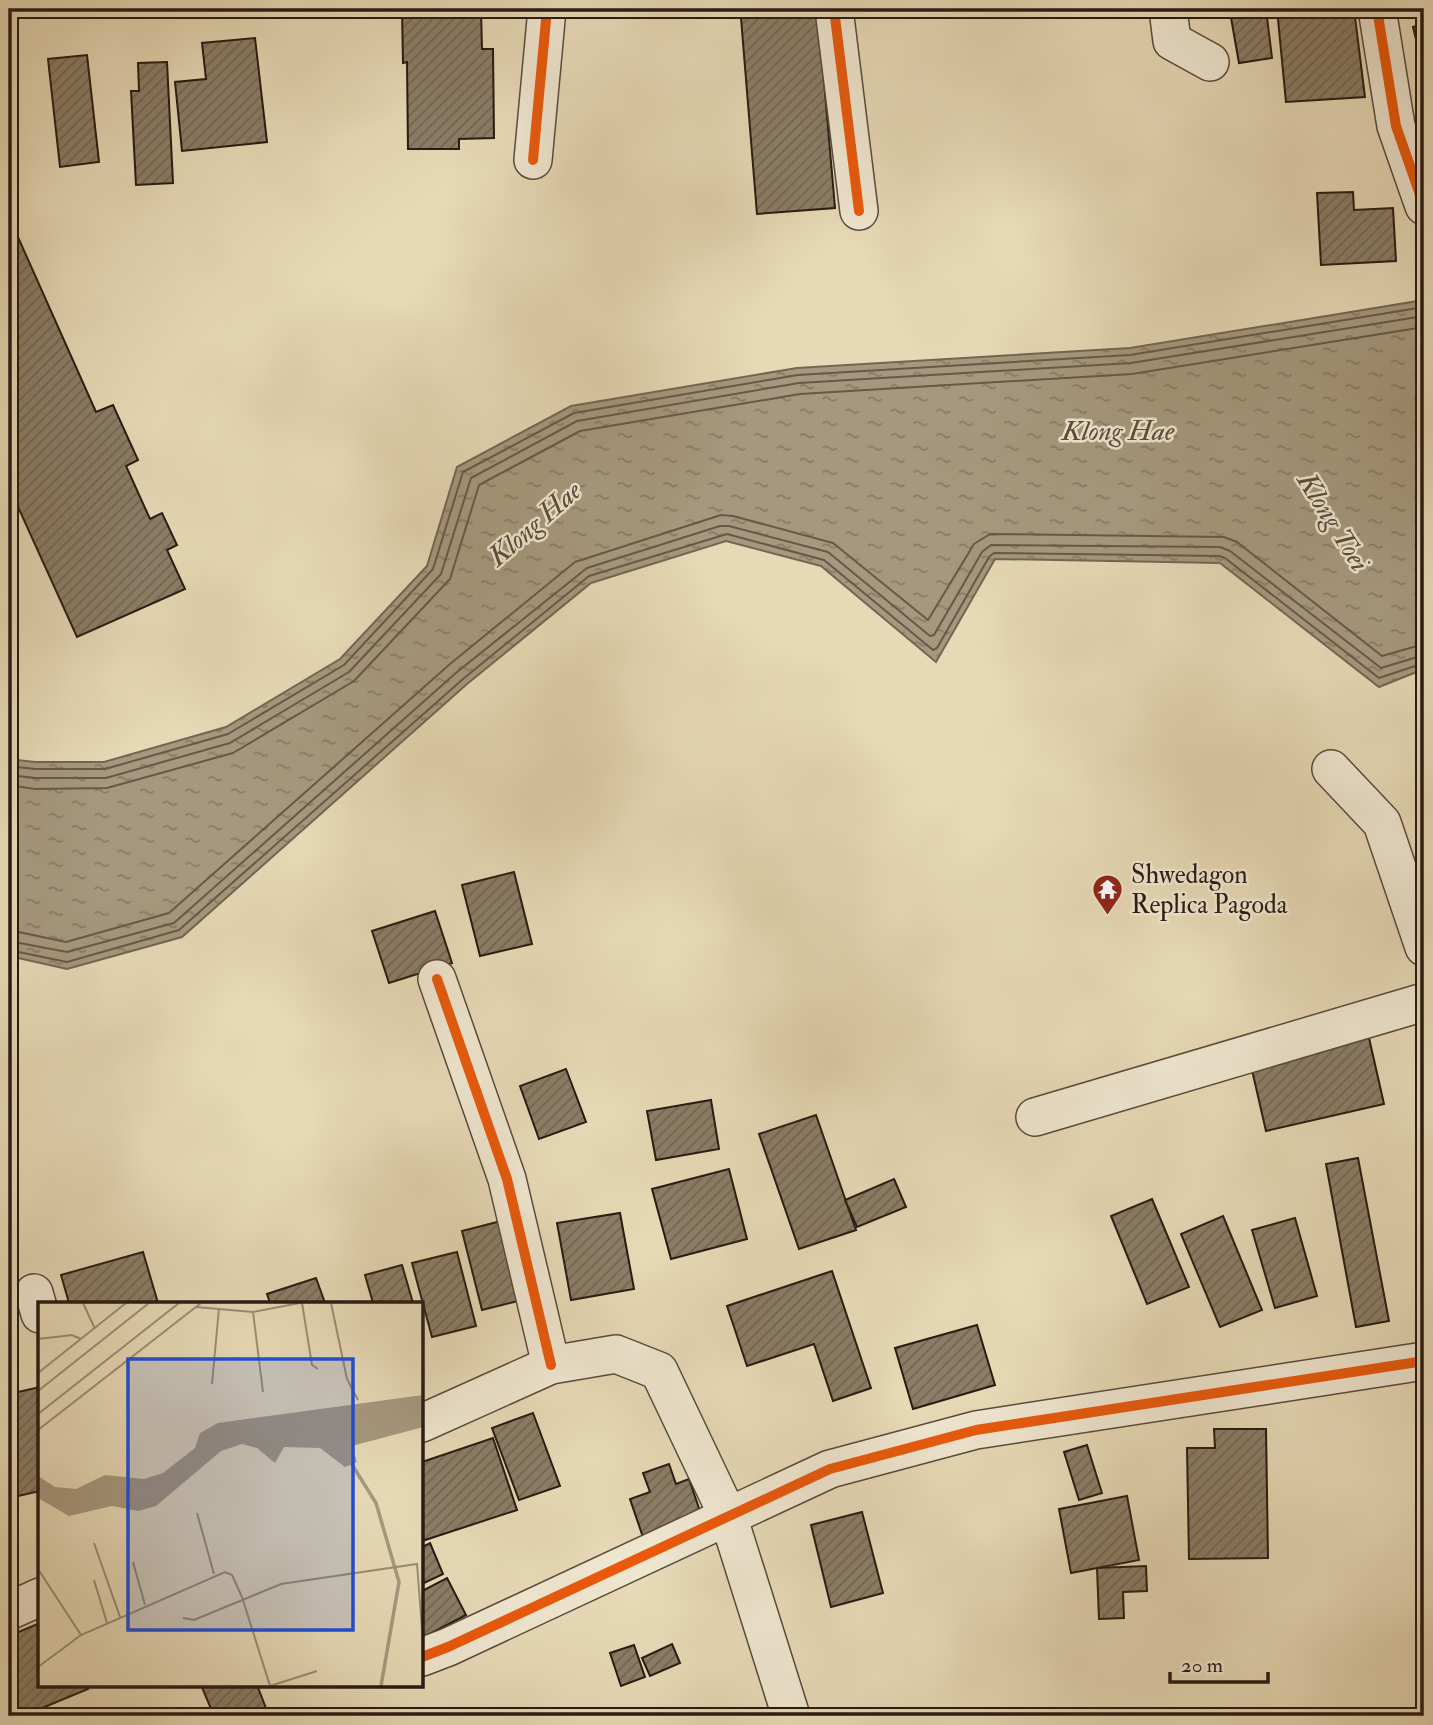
<svg xmlns="http://www.w3.org/2000/svg" width="1433" height="1725" font-family="'IM FELL Double Pica',serif">
	<defs>
		<pattern id="water-ripples" width="26" height="14" patternUnits="userSpaceOnUse" patternTransform="scale(1.75)"><rect width="26" height="14" fill="#a6987e"/><path d="M2 4q2-2 4 0t4 0M15 11q2-2 4 0t4 0" fill="none" stroke="#877b66"/></pattern>
		<pattern id="building-hatch" width="6" height="6" patternUnits="userSpaceOnUse" patternTransform="scale(1.75)"><rect width="6" height="6" fill="#8b7d67"/><path d="M-1 1l2-2M0 6l6-6M5 7l2-2" fill="none" stroke="#726653"/></pattern>
	</defs>
	<rect width="100%" height="100%" fill="#e7d9b6"/>
	<filter id="stains"><feTurbulence type="fractalNoise" baseFrequency=".00286" numOctaves="4"/><feColorMatrix values="0 0 0 0 .2 0 0 0 0 .09 0 0 0 0 .02 0 0 0 .5 -.17"/></filter>
	<radialGradient id="worn" r=".72"><stop offset=".6" stop-color="#630" stop-opacity="0"/><stop offset="1" stop-color="#630" stop-opacity=".3"/></radialGradient>
	<!-- water -->
	<polygon fill="url(#water-ripples)" stroke="#746653" stroke-width="2" points="1424,300 1424,669 1379,687 1220,563 995,559 936,662 821,566 726,541 591,583 467,684 182,937 67,969 9,956 9,759 35,762 104,762 226,727 340,659 427,566 457,467 571,406 797,368 1130,348"/>
	<g fill="none" stroke-linecap="round" stroke-linejoin="round">
		<!-- shore -->
		<g stroke="#675948" stroke-width="2">
			<polyline points="9,766 35,769 105,769 228,734 344,665 433,569 463,472 574,413 798,375 1130,355 1424,307"/>
			<polyline points="9,775 35,778 106,778 230,743 349,672 441,574 471,478 577,421 799,383 1131,363 1424,316"/>
			<polyline points="9,785 35,789 107,788 233,753 354,681 450,579 479,485 580,431 800,394 1132,374 1424,327"/>
			<polyline points="9,930 66,942 169,913 450,664 575,562 721,515 733,516 833,543 928,620 974,544 990,534 1224,537 1237,542 1382,656 1424,644"/>
			<polyline points="9,941 67,952 174,923 457,672 587,568 720,526 729,526 828,552 930,636 934,635 982,552 991,545 1220,547 1230,551 1381,668 1424,655"/>
			<polyline points="9,950 67,962 179,930 463,679 589,576 727,534 824,560 933,650 937,648 989,557 994,553 1219,556 1225,558 1379,678 1424,663"/>
		</g>
	</g>
	<!-- building -->
	<g fill="url(#building-hatch)" stroke="#281a12" stroke-width="2">
		<polygon points="402,9 481,9 482,49 493,49 494,138 459,139 459,149 408,149 407,62 403,63"/>
		<polygon points="1250,9 1266,9 1272,58 1239,63 1230,12"/>
		<polygon points="1277,9 1354,9 1365,97 1286,102"/>
		<polygon points="818,12 835,208 757,214 741,18"/>
		<polygon points="1424,24 1424,73 1413,27"/>
		<polygon points="255,38 267,142 182,151 175,82 206,79 202,43"/>
		<polygon points="87,55 99,162 60,167 48,59"/>
		<polygon points="167,62 173,183 136,185 131,91 139,91 138,63"/>
		<polygon points="1353,192 1354,210 1393,208 1396,261 1321,265 1317,193"/>
		<polygon points="9,217 96,412 113,405 138,460 126,466 150,519 162,513 177,545 167,550 185,589 77,637 9,487"/>
		<polygon points="514,872 532,944 480,956 462,885"/>
		<polygon points="435,911 452,963 389,983 372,931"/>
		<polygon points="1367,1029 1384,1104 1266,1131 1249,1057"/>
		<polygon points="566,1069 586,1122 539,1139 520,1086"/>
		<polygon points="711,1100 719,1149 656,1160 647,1111"/>
		<polygon points="816,1115 856,1230 799,1249 759,1134"/>
		<polygon points="1358,1158 1389,1321 1356,1327 1326,1164"/>
		<polygon points="729,1169 747,1239 671,1259 652,1189"/>
		<polygon points="894,1179 906,1207 857,1227 845,1200"/>
		<polygon points="1152,1199 1189,1287 1147,1304 1111,1216"/>
		<polygon points="620,1213 634,1289 571,1300 557,1223"/>
		<polygon points="1223,1216 1262,1310 1220,1327 1181,1234"/>
		<polygon points="1295,1218 1317,1296 1275,1308 1252,1230"/>
		<polygon points="509,1219 530,1298 482,1310 462,1231"/>
		<polygon points="143,1252 158,1303 69,1303 61,1275"/>
		<polygon points="457,1252 476,1326 432,1337 412,1263"/>
		<polygon points="402,1265 413,1303 373,1303 365,1275"/>
		<polygon points="832,1271 871,1388 833,1401 814,1344 747,1366 727,1306"/>
		<polygon points="316,1278 325,1303 270,1303 267,1294"/>
		<polygon points="977,1325 995,1385 913,1409 895,1348"/>
		<polygon points="40,1387 40,1491 18,1496 9,1455 9,1394"/>
		<polygon points="533,1413 560,1486 519,1500 492,1428"/>
		<polygon points="1214,1429 1266,1429 1268,1558 1189,1559 1187,1448 1215,1448"/>
		<polygon points="493,1438 517,1510 422,1541 422,1462"/>
		<polygon points="1087,1445 1102,1493 1079,1500 1064,1452"/>
		<polygon points="669,1464 676,1484 689,1479 701,1514 646,1546 630,1499 650,1492 643,1473"/>
		<polygon points="1127,1496 1139,1560 1071,1573 1059,1509"/>
		<polygon points="862,1512 883,1593 831,1607 811,1525"/>
		<polygon points="430,1543 443,1574 422,1584 422,1547"/>
		<polygon points="1146,1566 1147,1591 1123,1592 1124,1618 1099,1619 1097,1568"/>
		<polygon points="447,1578 466,1615 422,1638 422,1591"/>
		<polygon points="40,1623 40,1685 86,1685 88,1689 23,1716 9,1716 9,1636"/>
		<polygon points="672,1644 680,1663 650,1676 642,1658"/>
		<polygon points="634,1645 645,1677 621,1686 610,1653"/>
		<polygon points="201,1685 257,1685 269,1716 214,1716"/>
	</g>
	<g fill="none" stroke-linecap="round" stroke-linejoin="round">
		<defs>
			<g id="minor">
				<polyline points="834,9 859,211"/>
				<polyline points="1168,9 1172,41 1210,62"/>
				<polyline points="1377,9 1396,126 1424,206"/>
				<polyline points="533,160 547,9"/>
				<polyline points="1331,769 1382,823 1424,947"/>
				<polyline points="437,979 507,1179 551,1365"/>
				<polyline points="1035,1117 1424,1002"/>
				<polyline points="34,1293 40,1314"/>
				<polyline points="422,1423 551,1365 616,1354 659,1371 728,1516 791,1716"/>
				<polyline points="9,1611 40,1597"/>
				<polyline points="422,1657 448,1647 830,1469 976,1430 1424,1361"/>
			</g>
		</defs>
		<!-- minor casing -->
		<use href="#minor" stroke="#584a3b" stroke-width="40"/>
		<!-- minor -->
		<use href="#minor" stroke="#efe6d0" stroke-width="37"/>
		<defs>
			<g id="cycleway">
				<polyline points="834,9 859,211"/>
				<polyline points="1377,9 1396,126 1424,206"/>
				<polyline points="533,160 547,9"/>
				<polyline points="437,979 507,1179 551,1365"/>
				<polyline points="422,1657 448,1647 830,1469 976,1430 1424,1361"/>
			</g>
		</defs>
		<!-- cycleway casing -->
		<use href="#cycleway" stroke="#efe6d0" stroke-width="15"/>
		<!-- cycleway -->
		<use href="#cycleway" stroke="#e8590c" stroke-width="10"/>
	</g>
	<!-- icons -->
	<defs>
		<symbol id="temple-pin" viewBox="-11 -11 22 30"><path d="M0 17L-7.5 6A9.5 9.5 0 1 1 7.5 6Z" fill="#8f2418" stroke="#efe6d0"/><path d="M0-6L5-2H3V0L6.5 2.5H4V6H1.5V3h-3V6H-4V2.5H-6.5L-3 0V-2H-5Z" fill="#fff"/></symbol>
	</defs>
	<g fill-rule="evenodd">
		<use href="#temple-pin" x="1090" y="872" width="35" height="47"/>
	</g>
	<g text-anchor="middle" dominant-baseline="central" stroke-width="5" stroke-linejoin="round" paint-order="stroke">
		<!-- poi labels -->
		<g font-size="26" fill="#281a12" stroke="#efe6d0" text-anchor="start">
			<text x="1131" y="875">Shwedagon<tspan x="1131" dy="30">Replica Pagoda</tspan></text>
		</g>
		<!-- water labels -->
		<g font-size="28" font-style="italic" fill="#5a4c3d" stroke="#efe6d0">
			<text x="1118" y="431">Klong Hae</text>
			<text transform="translate(1333 522) rotate(58)">Klong Toei</text>
			<text transform="translate(535 524) rotate(-41)">Klong Hae</text>
		</g>
	</g>
	<!-- overview -->
	<g transform="translate(38 1302)">
		<rect width="385" height="385" fill="#e7d9b6"/>
		<path d="M385 93V125L314 144 319 160 307 165 282 146 246 145 237 161 219 146 204 142 183 149 118 204 100 209 74 204 31 214 0 196V174L17 185 38 187 67 173 106 177 125 171 157 146 162 131 180 121Z" fill="#a6987e"/>
		<path fill="none" stroke="#a6987e" stroke-width="3.5" d="M308 153 338 201 361 280 343 384"/>
		<path fill="none" stroke="#9b8d74" stroke-width="2" d="M45 1 57 27M264 1 274 63 280 67M293 1 309 77 320 98M158 5 215 10 262 1M215 10 225 90M0 37 34 33 43 37M0 71 88 1M174 82 181 6M0 89 111 1M0 112 141 1M0 128 163 1M159 211 176 272M56 241 82 315M95 260 107 303M0 267 43 333M56 278 69 321M145 316 156 318 243 282 379 262 385 340M0 365 43 333 187 270 194 273 204 295 232 384M232 384 279 369"/>
		<path fill="#1d4ed8" fill-opacity="0.15" stroke="#1d4ed8" stroke-width="3.5" d="M90 57H315V328H90Z"/>
		<rect width="385" height="385" fill="none" stroke="#281a12" stroke-width="3.5"/>
	</g>
	<!-- margin -->
	<rect width="1433" height="1725" fill="none" stroke="#e7d9b6" stroke-width="35"/>
	<rect x="10" y="10" width="1412" height="1704" fill="none" stroke="#281a12" stroke-width="3.5"/>
	<rect x="18" y="18" width="1398" height="1690" fill="none" stroke="#281a12" stroke-width="2"/>
	<!-- scale -->
	<path d="M1170 1672v10h98v-10" fill="none" stroke="#281a12" stroke-width="3.5"/>
	<text x="1181" y="1672" font-size="21" fill="#281a12" stroke="#efe6d0" stroke-width="5" paint-order="stroke">20 m</text>
	<rect width="100%" height="100%" filter="url(#stains)"/>
	<rect width="100%" height="100%" fill="url(#worn)"/>
</svg>
